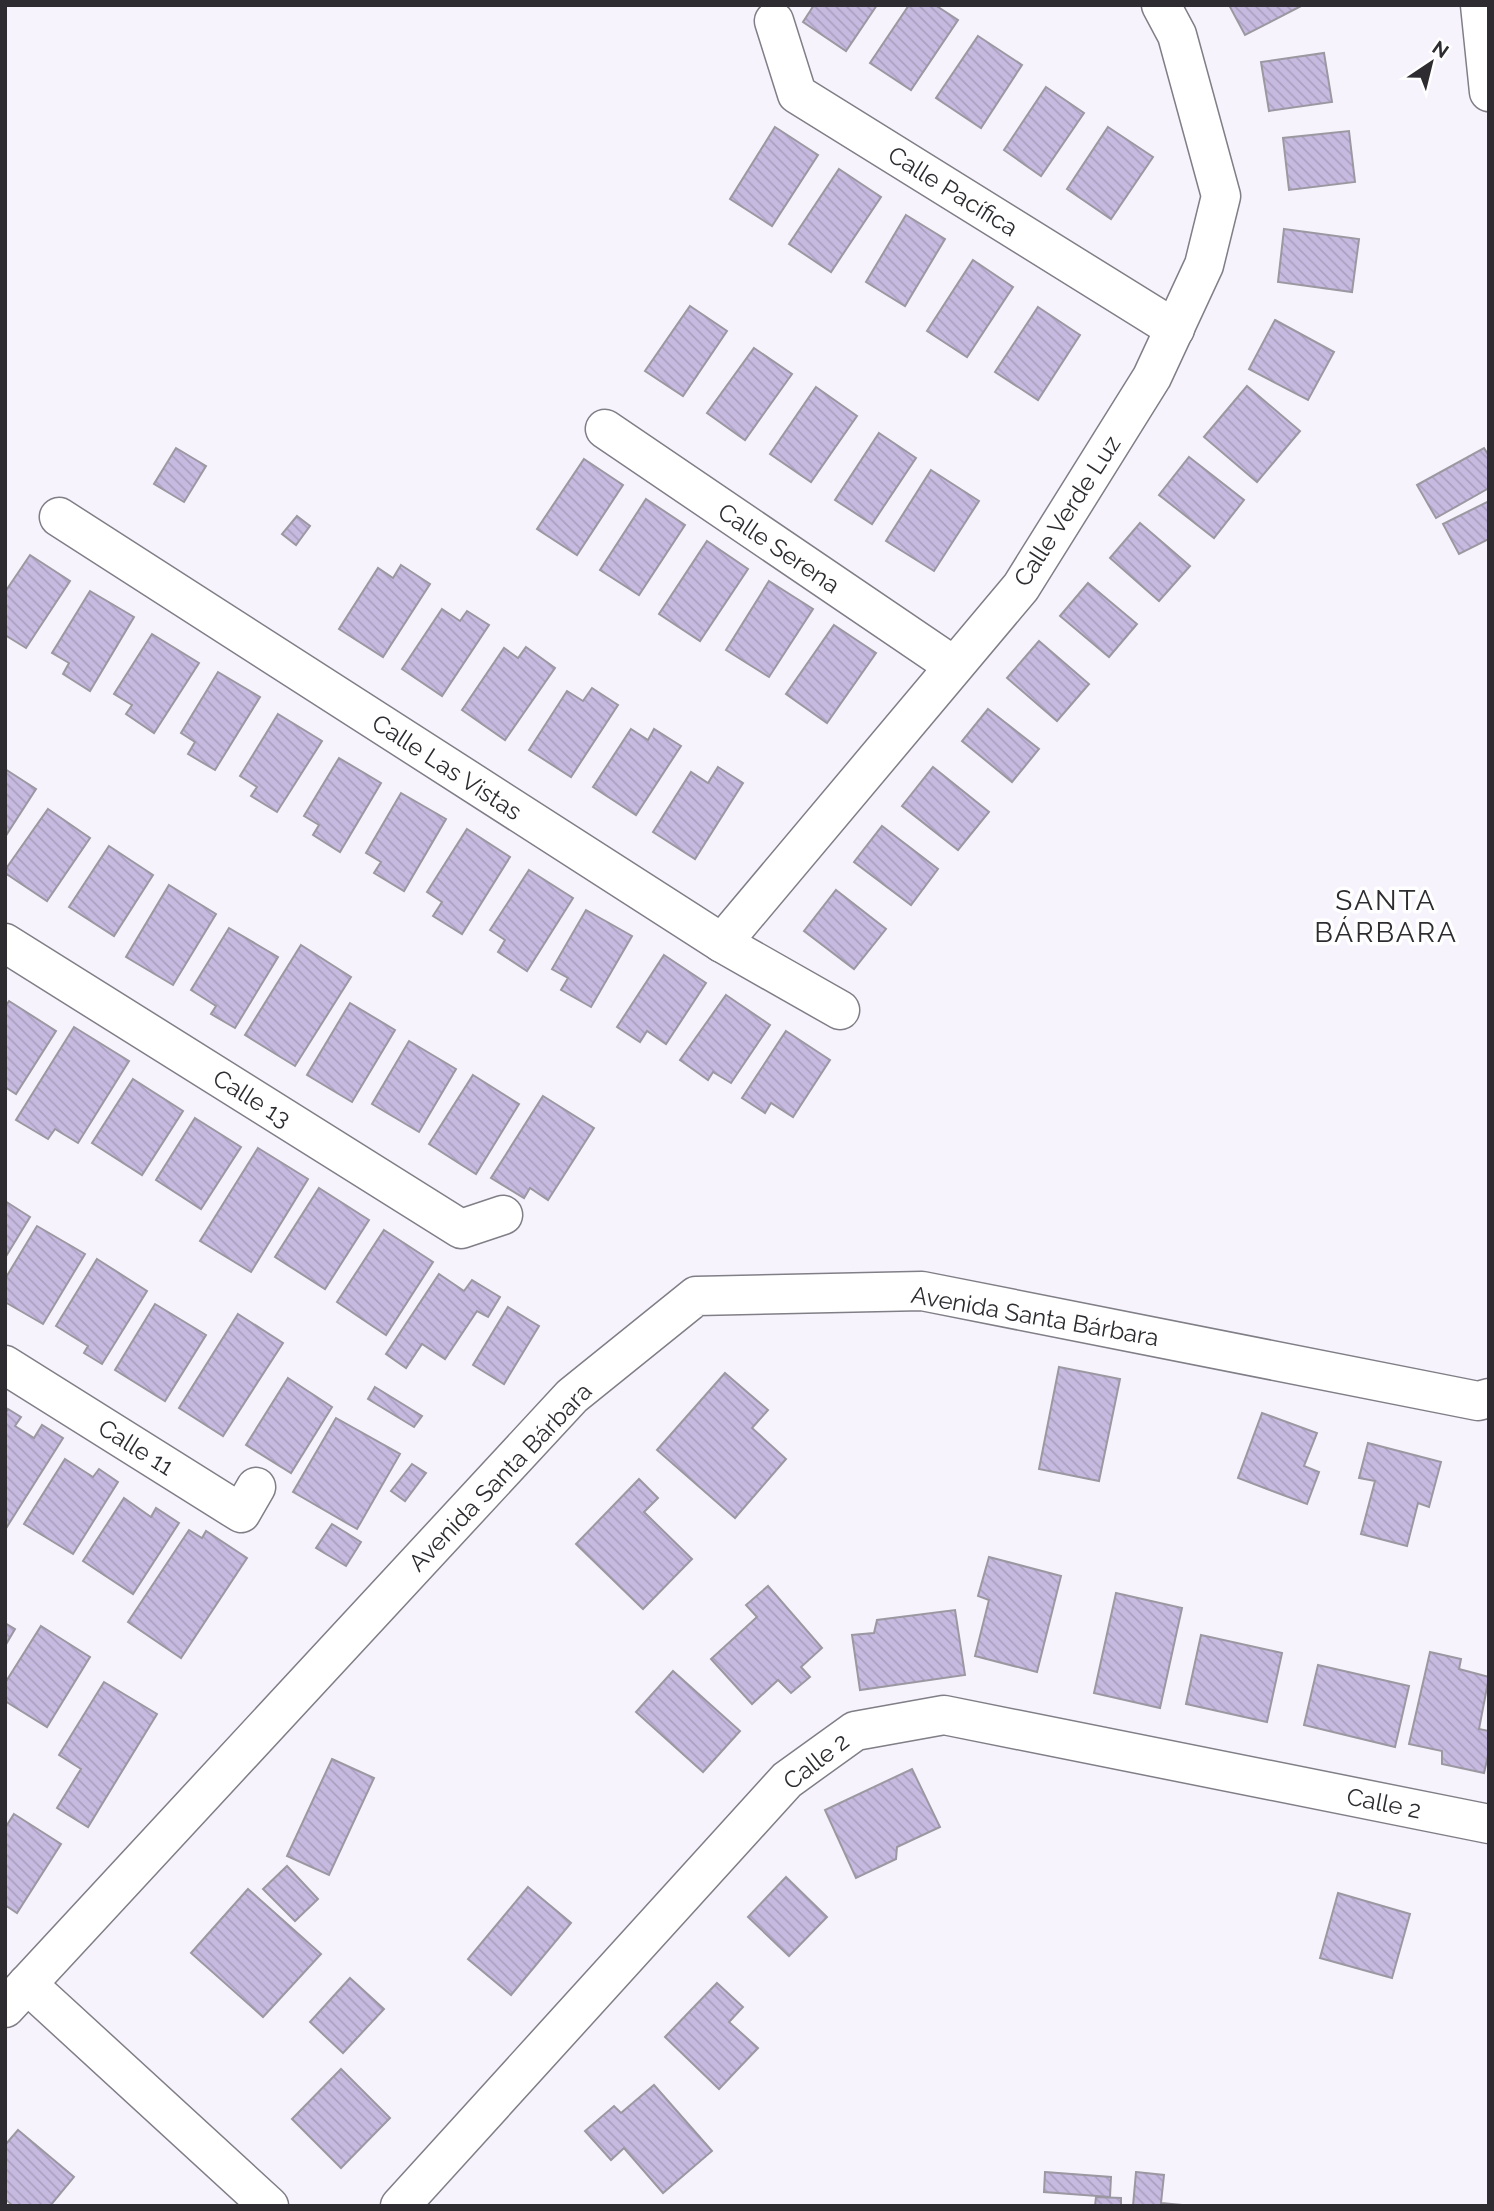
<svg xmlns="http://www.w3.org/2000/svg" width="1494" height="2211" font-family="Raleway,sans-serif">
	<defs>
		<pattern id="building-back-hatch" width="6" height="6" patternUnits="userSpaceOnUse" patternTransform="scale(1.75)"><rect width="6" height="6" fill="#c7bae0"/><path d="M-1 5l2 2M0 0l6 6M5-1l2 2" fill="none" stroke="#aba0c0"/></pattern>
	</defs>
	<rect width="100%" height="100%" fill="#f7f3fd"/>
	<!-- building -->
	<g fill="url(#building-back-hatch)" stroke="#9b98a1" stroke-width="2">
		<polygon points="814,5 877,5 846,51 803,22"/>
		<polygon points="909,5 935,5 958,20 911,90 870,63"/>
		<polygon points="1229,5 1303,5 1245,35"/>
		<polygon points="978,36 1022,65 981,128 936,98"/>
		<polygon points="1324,53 1332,102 1269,111 1261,62"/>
		<polygon points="1046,87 1084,113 1041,176 1004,150"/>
		<polygon points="775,127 818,155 772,226 730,199"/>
		<polygon points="1108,127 1153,157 1111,219 1067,189"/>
		<polygon points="1349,131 1355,182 1289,190 1283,138"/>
		<polygon points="839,169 881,197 831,272 789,244"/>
		<polygon points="906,215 945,239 905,306 866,282"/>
		<polygon points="1284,229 1359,239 1352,292 1278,282"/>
		<polygon points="973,260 1013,287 967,357 927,331"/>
		<polygon points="690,306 727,331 683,396 645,371"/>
		<polygon points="1038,307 1080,335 1038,400 995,372"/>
		<polygon points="1275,320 1334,352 1308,400 1249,369"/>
		<polygon points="754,348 792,374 745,440 707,413"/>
		<polygon points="1247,386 1300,431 1257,482 1204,437"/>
		<polygon points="816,387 857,416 811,482 770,454"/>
		<polygon points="879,433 916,458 872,524 835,500"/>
		<polygon points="176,448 206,466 184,502 154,484"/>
		<polygon points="1484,448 1489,456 1489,488 1436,518 1417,485"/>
		<polygon points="1189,457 1244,500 1214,538 1159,495"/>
		<polygon points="584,459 623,485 577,555 537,529"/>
		<polygon points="931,470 979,501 934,571 886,541"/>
		<polygon points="646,499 685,525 639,595 600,570"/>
		<polygon points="1489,501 1489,539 1459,554 1443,524"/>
		<polygon points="297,516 310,526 296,545 282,534"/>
		<polygon points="1140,523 1190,566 1159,601 1110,558"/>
		<polygon points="707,541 748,569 700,641 659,614"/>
		<polygon points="30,555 70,581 26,648 5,635 5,592"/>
		<polygon points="401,565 430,584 383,657 339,629 378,568 393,578"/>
		<polygon points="769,581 813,609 769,677 726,650"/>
		<polygon points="1088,583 1137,624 1109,657 1060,616"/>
		<polygon points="90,591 134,617 90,691 63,674 69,663 52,653"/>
		<polygon points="442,609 460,621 467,611 489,625 442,696 402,669"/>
		<polygon points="834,625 876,653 827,723 786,694"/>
		<polygon points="152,634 199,663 154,733 126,714 132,705 114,694"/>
		<polygon points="1039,641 1089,684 1057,721 1007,678"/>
		<polygon points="526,647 555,668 505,740 462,710 504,648 518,658"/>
		<polygon points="218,672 260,697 215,770 188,754 195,742 181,733"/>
		<polygon points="592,688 618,705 571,777 529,750 567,691 583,701"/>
		<polygon points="988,709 1039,749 1012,782 962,741"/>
		<polygon points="278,714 322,741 277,812 251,796 257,787 240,776"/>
		<polygon points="631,729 648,740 654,729 681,746 636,815 593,787"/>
		<polygon points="339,758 381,783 340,852 313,835 319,825 304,816"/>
		<polygon points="718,767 743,783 695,859 653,832 691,772 708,783"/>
		<polygon points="933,767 989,812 958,850 902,806"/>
		<polygon points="5,769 36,789 5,837"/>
		<polygon points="401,793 446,819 404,891 374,873 381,862 366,853"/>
		<polygon points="48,809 90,838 47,901 5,873 5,870"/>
		<polygon points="882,826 938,869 911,905 854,862"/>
		<polygon points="467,829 510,857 462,934 433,916 442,902 427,892"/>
		<polygon points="109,846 153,875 114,936 69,907"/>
		<polygon points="529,870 573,898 527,971 498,952 505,940 490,930"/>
		<polygon points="169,885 216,914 173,985 126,957"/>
		<polygon points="836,890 886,929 854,969 804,931"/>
		<polygon points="586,910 632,936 591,1007 561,990 568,978 552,969"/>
		<polygon points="229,928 278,957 235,1028 211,1014 216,1006 191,990"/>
		<polygon points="301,945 351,977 295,1066 245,1035"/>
		<polygon points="664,955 706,983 666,1044 647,1031 640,1042 617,1027"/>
		<polygon points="726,995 770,1025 731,1083 713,1072 708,1080 680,1060"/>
		<polygon points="9,1001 56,1031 16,1094 5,1087 5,1007"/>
		<polygon points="350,1003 395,1030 352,1102 307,1075"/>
		<polygon points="74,1027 129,1061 78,1143 55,1129 48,1139 16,1120"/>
		<polygon points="786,1031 830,1060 793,1117 771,1103 765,1113 742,1098"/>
		<polygon points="409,1041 456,1069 419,1132 372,1104"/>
		<polygon points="473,1075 519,1104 476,1174 429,1144"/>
		<polygon points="133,1079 183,1111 142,1175 92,1143"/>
		<polygon points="543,1096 594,1128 548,1200 530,1188 524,1198 491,1178"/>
		<polygon points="195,1118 241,1147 201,1209 156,1180"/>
		<polygon points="258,1148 308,1179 251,1272 200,1241"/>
		<polygon points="319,1188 369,1220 325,1289 275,1257"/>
		<polygon points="5,1201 30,1217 5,1258"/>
		<polygon points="37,1226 85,1254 43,1324 5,1302 5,1279"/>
		<polygon points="384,1230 433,1262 386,1335 337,1302"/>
		<polygon points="97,1259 147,1291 102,1364 84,1353 88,1346 56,1326"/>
		<polygon points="439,1274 464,1291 472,1280 500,1297 488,1317 477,1311 445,1359 422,1344 406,1368 386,1354"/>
		<polygon points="155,1304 206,1335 165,1401 115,1370"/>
		<polygon points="508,1307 539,1326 504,1384 473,1365"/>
		<polygon points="238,1314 283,1343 223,1436 179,1408"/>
		<polygon points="1059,1367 1120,1379 1099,1481 1039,1469"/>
		<polygon points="725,1373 768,1410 752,1428 786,1459 735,1518 657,1450"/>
		<polygon points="288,1378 332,1407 291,1473 246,1445"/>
		<polygon points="375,1387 422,1416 414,1427 368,1399"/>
		<polygon points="8,1409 21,1417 15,1426 34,1438 42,1425 63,1438 5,1530 5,1414"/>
		<polygon points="1262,1413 1317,1433 1304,1466 1319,1472 1307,1504 1238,1478"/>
		<polygon points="336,1418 400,1454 357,1529 293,1492"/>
		<polygon points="1368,1443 1441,1462 1429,1507 1418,1503 1407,1546 1361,1534 1375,1481 1359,1478"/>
		<polygon points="65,1459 93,1477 99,1469 118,1482 73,1554 24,1524"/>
		<polygon points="412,1464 426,1473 405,1501 391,1491"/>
		<polygon points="639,1479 658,1498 644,1512 692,1559 643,1609 576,1544"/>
		<polygon points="124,1498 151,1517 156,1508 179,1523 133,1594 83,1561"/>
		<polygon points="332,1524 361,1542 346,1566 316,1548"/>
		<polygon points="189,1530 202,1538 206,1531 247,1558 181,1658 128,1622"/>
		<polygon points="989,1557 1061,1576 1037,1672 975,1656 989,1600 978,1596"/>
		<polygon points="768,1586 822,1648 801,1667 810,1677 791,1693 778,1680 752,1704 711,1659 757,1617 746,1605"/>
		<polygon points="1116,1593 1182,1608 1160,1708 1094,1693"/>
		<polygon points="955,1610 965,1675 860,1690 852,1635 874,1633 877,1620"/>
		<polygon points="5,1623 15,1629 5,1646"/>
		<polygon points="41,1626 90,1657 47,1727 5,1701 5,1683"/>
		<polygon points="1201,1635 1282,1653 1267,1722 1186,1704"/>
		<polygon points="1430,1652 1461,1659 1459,1669 1489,1677 1479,1729 1489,1731 1489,1751 1484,1773 1442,1764 1442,1751 1409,1744"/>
		<polygon points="1318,1665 1409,1686 1395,1747 1304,1725"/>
		<polygon points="673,1671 740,1731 703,1772 636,1712"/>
		<polygon points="104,1682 157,1714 88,1827 57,1808 81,1769 59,1755"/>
		<polygon points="332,1759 374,1778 329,1875 287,1856"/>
		<polygon points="912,1769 940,1827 897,1847 896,1859 856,1878 825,1810"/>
		<polygon points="14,1814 61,1844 17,1913 5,1905 5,1828"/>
		<polygon points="287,1866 318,1899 295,1921 263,1889"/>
		<polygon points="786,1877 827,1917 789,1956 748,1917"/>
		<polygon points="528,1887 571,1923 511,1995 468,1959"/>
		<polygon points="248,1889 321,1954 263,2017 191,1953"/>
		<polygon points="1338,1893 1410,1914 1392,1978 1320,1958"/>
		<polygon points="350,1978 384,2009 343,2053 310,2022"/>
		<polygon points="717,1983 743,2007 729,2022 758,2048 719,2089 665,2037"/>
		<polygon points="341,2069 390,2118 341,2168 292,2119"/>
		<polygon points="654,2085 712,2151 663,2193 624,2148 611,2160 585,2131 614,2106 621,2113"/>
		<polygon points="18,2130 74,2177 50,2206 13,2206 5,2199 5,2145"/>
		<polygon points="1045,2172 1111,2177 1110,2197 1044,2192"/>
		<polygon points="1136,2172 1164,2175 1161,2203 1193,2206 1133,2206"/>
		<polygon points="1096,2197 1121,2198 1121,2206 1095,2206"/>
	</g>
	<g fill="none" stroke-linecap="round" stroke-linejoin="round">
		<defs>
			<g id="minor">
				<polyline points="1480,5 1489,92"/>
				<polyline points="774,21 797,94 1175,329"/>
				<polyline points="605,429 954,666"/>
				<polyline points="59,517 722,943 840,1010"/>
				<polyline points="5,943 461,1229 503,1215"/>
				<polyline points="722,943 1021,587 1152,377 1204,265 1221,196 1177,35 1161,5"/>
				<polyline points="5,1365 241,1513 256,1487"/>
				<polyline points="27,1984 269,2206"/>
				<polyline points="5,2008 572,1396 696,1296 922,1291 1478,1401 1489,1398"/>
				<polyline points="400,2206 787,1780 855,1731 944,1715 1489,1824"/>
			</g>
		</defs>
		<!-- minor casing -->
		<use href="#minor" stroke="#807e86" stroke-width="41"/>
		<!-- minor -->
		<use href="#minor" stroke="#fff" stroke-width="38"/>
	</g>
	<g text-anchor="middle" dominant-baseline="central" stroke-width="7" stroke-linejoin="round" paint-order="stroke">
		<!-- street labels -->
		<g font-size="24" fill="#2e2c30" stroke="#fff">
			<text transform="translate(953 191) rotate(32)">Calle Pacífica</text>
			<text transform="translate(1067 511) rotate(-57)">Calle Verde Luz</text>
			<text transform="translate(779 548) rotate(34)">Calle Serena</text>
			<text transform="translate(447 767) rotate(33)">Calle Las Vistas</text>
			<text transform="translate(252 1098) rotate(32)">Calle 13</text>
			<text transform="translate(1035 1316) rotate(10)">Avenida Santa Bárbara</text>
			<text transform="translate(136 1447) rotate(32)">Calle 11</text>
			<text transform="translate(500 1477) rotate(-46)">Avenida Santa Bárbara</text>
			<text transform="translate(816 1761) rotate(-38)">Calle 2</text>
			<text transform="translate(1384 1803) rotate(11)">Calle 2</text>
		</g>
		<!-- quarter labels -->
		<g font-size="28" letter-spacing="2" fill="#2e2c30" stroke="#fff">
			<text x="1386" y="900">SANTA<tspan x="1386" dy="32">BÁRBARA</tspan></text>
		</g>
	</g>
	<!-- border -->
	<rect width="1494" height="2211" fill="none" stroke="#2e2c30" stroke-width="14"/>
	<!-- north arrow -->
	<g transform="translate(1431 63) rotate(35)" stroke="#ffffff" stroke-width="5" paint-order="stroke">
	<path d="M0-5L12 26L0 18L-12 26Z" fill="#2e2c30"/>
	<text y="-10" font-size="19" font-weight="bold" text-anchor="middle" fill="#2e2c30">N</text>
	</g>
</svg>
